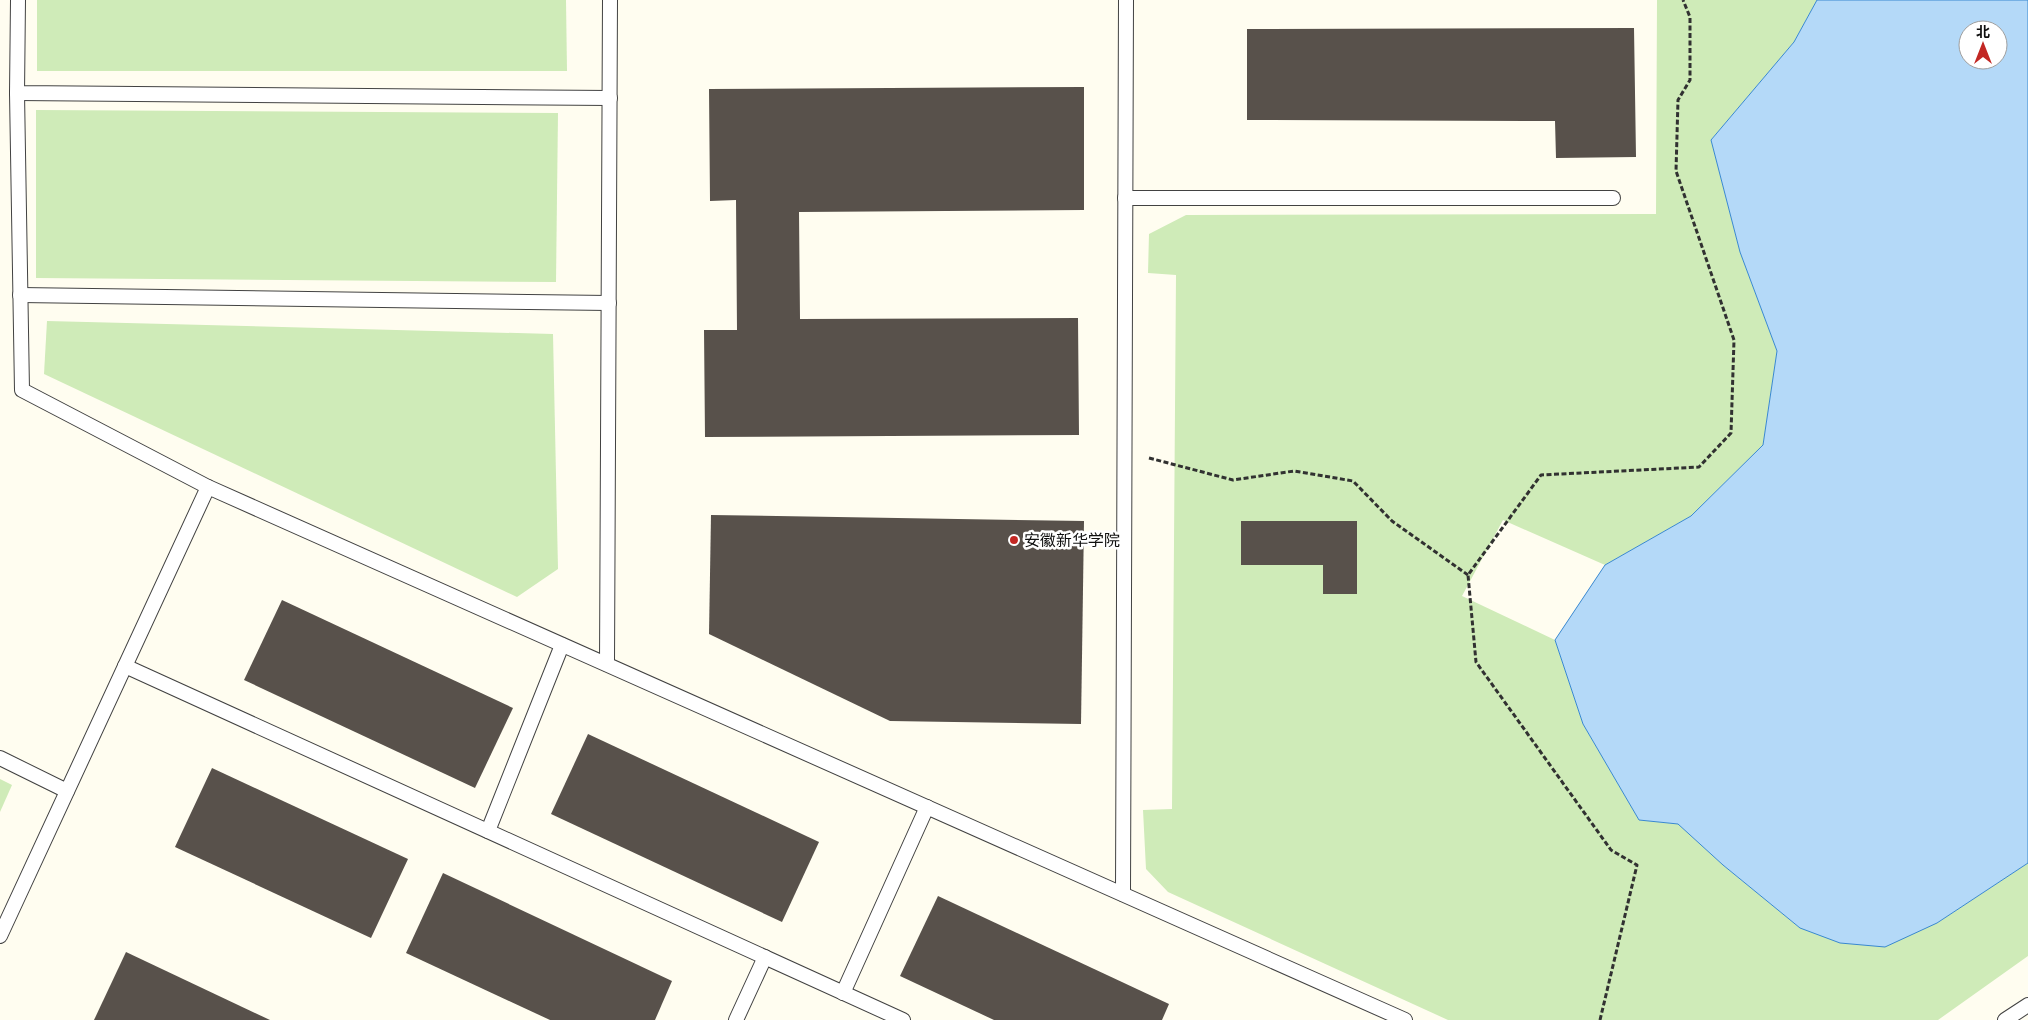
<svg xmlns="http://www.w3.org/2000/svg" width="2028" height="1020" font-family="'Noto Serif','Noto Sans SC',serif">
	<rect width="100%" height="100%" fill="#fffdf0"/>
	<!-- green -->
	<g fill="#cfebb8">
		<polygon points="37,0 566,0 567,71 37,71"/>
		<polygon points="1657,0 1817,0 1794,42 1711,140 1740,252 1777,351 1763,445 1691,516 1605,565 1503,520 1462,596 1555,640 1583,724 1639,820 1678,824 1723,865 1800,928 1937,923 2028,863 2028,956 1938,1020 1448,1020 1168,892 1146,869 1143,810 1172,809 1176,275 1148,273 1149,234 1186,215 1656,214"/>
		<polygon points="36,110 558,113 556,282 36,278"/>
		<polygon points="47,321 553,334 558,569 517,597 44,374"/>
		<polygon points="0,779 12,785 0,812"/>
	</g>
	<!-- water -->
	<path fill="#b4d9f8" stroke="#3988d0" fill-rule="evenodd" d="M1817 0H2028V863L1937 923 1885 947 1840 943 1800 928 1723 865 1678 824 1639 820 1583 724 1555 640 1605 565 1691 516 1763 445 1777 351 1740 252 1711 140 1794 42ZM1968 30H1998V60H1968Z"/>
	<!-- building -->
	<g fill="#58514b">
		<polygon points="1634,28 1636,157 1556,158 1555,121 1247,120 1247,29"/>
		<polygon points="1084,87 1084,210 799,212 800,319 1078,318 1079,435 705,437 704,330 737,330 736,200 710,201 709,89"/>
		<polygon points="711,515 1084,521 1081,724 890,721 709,634"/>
		<polygon points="1241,521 1357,521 1357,594 1323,594 1323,565 1241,565"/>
		<polygon points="282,600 513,708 475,788 244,680"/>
		<polygon points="588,734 819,842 782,922 551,814"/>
		<polygon points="212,768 408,859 371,938 175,847"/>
		<polygon points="443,873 672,981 655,1020 550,1020 406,953"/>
		<polygon points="938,896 1169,1004 1162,1020 994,1020 900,976"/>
		<polygon points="126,952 270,1020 94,1020"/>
	</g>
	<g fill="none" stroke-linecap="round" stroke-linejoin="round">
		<defs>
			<g id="service">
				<polyline points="18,0 17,93 610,98"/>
				<polyline points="17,93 22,390 208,487 1405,1020"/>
				<polyline points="1125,198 1613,198"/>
				<polyline points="20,295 609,303"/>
				<polyline points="607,664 610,0"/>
				<polyline points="125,666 903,1020"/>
				<polyline points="0,758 67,791"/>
				<polyline points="488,831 562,645"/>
				<polyline points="1123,894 1126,0"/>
				<polyline points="0,936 208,487"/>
				<polyline points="843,993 927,807"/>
				<polyline points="736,1020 765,957"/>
				<polyline points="2005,1020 2028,1005"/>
			</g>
		</defs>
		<!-- service casing -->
		<use href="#service" stroke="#424242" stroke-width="16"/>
		<!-- path -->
		<g stroke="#313131" stroke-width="3" stroke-dasharray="5 2.5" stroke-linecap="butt">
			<polyline points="1149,458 1233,480 1294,471 1353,481 1392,521 1468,575"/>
			<polyline points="1600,1020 1637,865 1611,850 1476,662 1468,575 1541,475 1699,467 1731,433 1734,340 1676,171 1678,100 1690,80 1690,17 1683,0"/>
		</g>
		<!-- service -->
		<use href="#service" stroke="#fff" stroke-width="14"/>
	</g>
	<!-- markers -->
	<circle fill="#c22723" stroke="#fff" stroke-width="2" cx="1014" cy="540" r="5"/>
	<g text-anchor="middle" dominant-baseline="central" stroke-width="5" stroke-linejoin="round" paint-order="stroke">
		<!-- poi labels -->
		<g font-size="16" fill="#0f0f0f" stroke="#fff" text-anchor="start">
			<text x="1024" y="540">安徽新华学院</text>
		</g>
	</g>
	<!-- north arrow -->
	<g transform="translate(1983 45)"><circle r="24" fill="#ffffff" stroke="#9f9f9f"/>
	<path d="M0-4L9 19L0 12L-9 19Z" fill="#c22723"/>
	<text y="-8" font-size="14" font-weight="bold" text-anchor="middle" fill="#0f0f0f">北</text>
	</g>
</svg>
